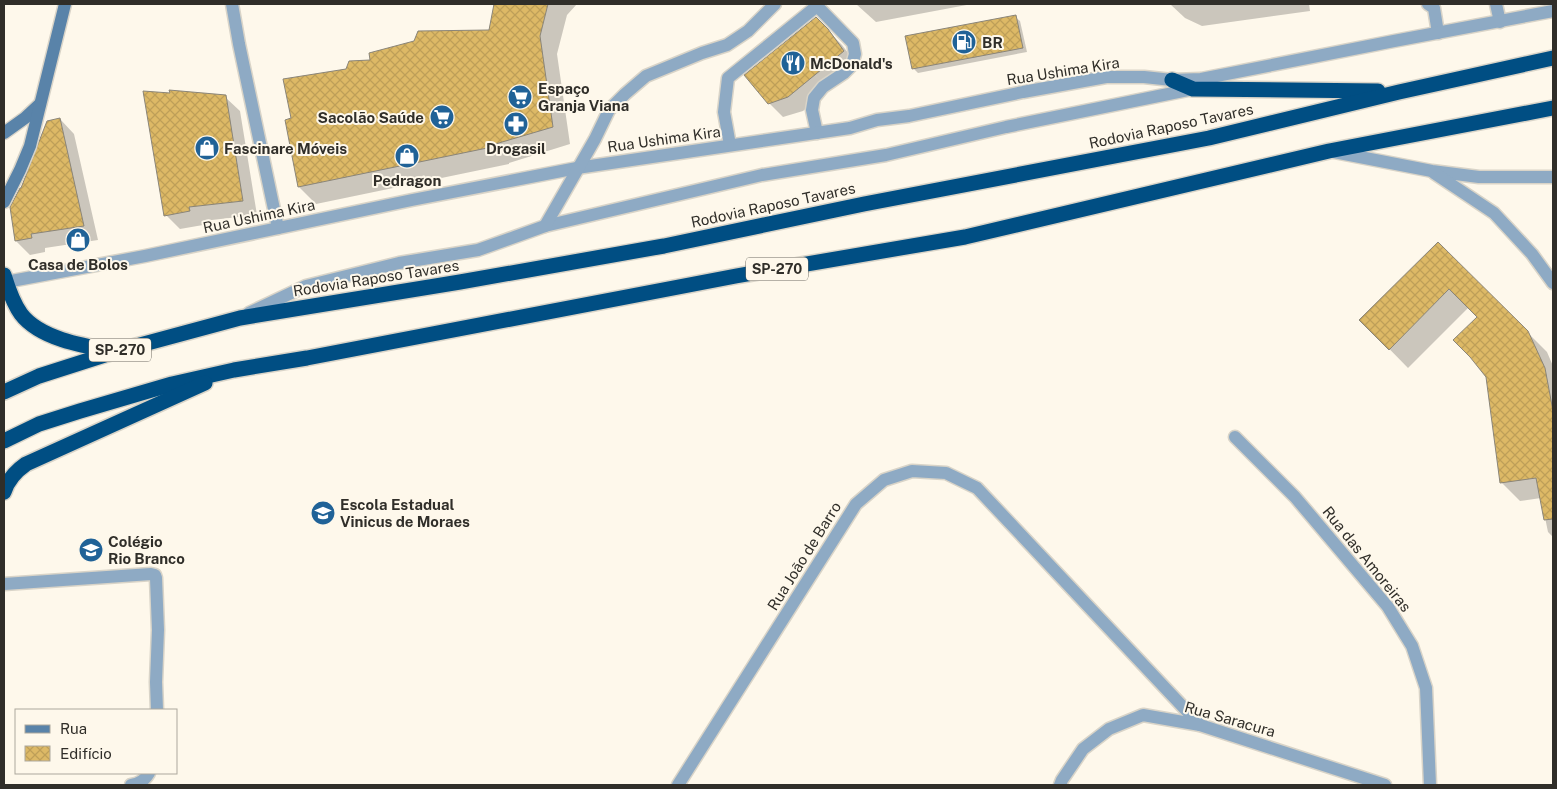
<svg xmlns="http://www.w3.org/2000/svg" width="1557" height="789" font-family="'Public Sans',sans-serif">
	<defs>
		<pattern id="building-cross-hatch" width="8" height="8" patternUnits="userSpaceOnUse" patternTransform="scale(1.25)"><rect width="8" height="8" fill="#ddb966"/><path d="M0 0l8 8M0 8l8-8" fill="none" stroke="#be9f58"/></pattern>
	</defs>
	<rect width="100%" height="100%" fill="#fef8eb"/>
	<!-- shadow -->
	<g fill="#0003">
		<polygon points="495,4 577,4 567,15 557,54 570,144 509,163 509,164 316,204 299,187 293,119 347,70 490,32"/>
		<polygon points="856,4 972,4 876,22"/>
		<polygon points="1170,4 1309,4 1310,11 1202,26 1185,18"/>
		<polygon points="1015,17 1020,21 1027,52 918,73 913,68"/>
		<polygon points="816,19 842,45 858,66 803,111 783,117 769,103"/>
		<polygon points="225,97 240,111 257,215 203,221 203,225 180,229 166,215"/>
		<polygon points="60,119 74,134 98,240 45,248 45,252 30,255 16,241"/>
		<polygon points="1438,243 1547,352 1553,366 1553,537 1548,532 1541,498 1520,501 1501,482 1479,317 1469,307 1408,368 1361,320"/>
	</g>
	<!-- building -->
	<g fill="url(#building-cross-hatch)" stroke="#8a8579">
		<polygon points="494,4 548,4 540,36 553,127 492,145 492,147 298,187 285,120 291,118 283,79 346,69 349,61 370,60 369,53 414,41 418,31 489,30"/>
		<polygon points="1016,15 1023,48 912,69 905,36"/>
		<polygon points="816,17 828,29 844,51 788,97 768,104 744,75"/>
		<polygon points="169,90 226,95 243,201 189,207 190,211 164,216 143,91 170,93"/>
		<polygon points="60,118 84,226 31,234 32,238 15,241 10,207 20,188 21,188 47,121"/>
		<polygon points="1438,242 1528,331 1545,368 1553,411 1553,519 1544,520 1536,478 1500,483 1486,377 1470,357 1453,340 1477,317 1449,289 1389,350 1359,320"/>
	</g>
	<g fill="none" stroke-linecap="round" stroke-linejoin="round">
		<defs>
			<g id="lane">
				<polyline points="1428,4 1434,8 1438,33"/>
				<polyline points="1496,4 1500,22"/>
				<polyline points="730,145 724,112 728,78 817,6 853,43 855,54 852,65 844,73 823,87 814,98 812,110 817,133"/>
				<polyline points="4,584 151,574 155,575 156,578 158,630 156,682 157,710"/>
				<path d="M131 785C140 784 145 780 149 773"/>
			</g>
			<g id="street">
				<polyline points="232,4 239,44 278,228"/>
				<polyline points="1334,152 1432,171 1479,177 1553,177"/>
				<polyline points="1434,173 1494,213 1532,254 1553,283"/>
				<polyline points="545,226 762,175 886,155 1006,127 1193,89"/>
				<polyline points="6,282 145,256 412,200 577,168 850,128 877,120 909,116 1023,92 1106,77 1144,77 1172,80 1201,79 1394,41 1553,11"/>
				<polyline points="249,313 306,286 399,263 478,250 545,226 595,139 609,110 625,94 646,76 702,53 727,45 748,31 775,4"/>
				<polyline points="1235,437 1295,497 1388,607 1412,646 1426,688 1430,785"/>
				<polyline points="678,785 856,504 884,480 912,471 946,473 977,488 1200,725"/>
				<polyline points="1060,785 1062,780 1083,749 1109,729 1143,715 1200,725 1385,785"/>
			</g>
			<g id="secondary">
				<polyline points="4,133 25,118 40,104"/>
				<polyline points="4,202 20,170 30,146 65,4"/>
			</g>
			<g id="highway">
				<polyline points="1172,80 1193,89 1378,91"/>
				<path d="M4 275C8 288 13 303 21 314 40 339 84 346 113 351"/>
				<polyline points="4,392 39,376 114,352 240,318 460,282 664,246 864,204 1209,138 1399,92 1553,58"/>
				<polyline points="4,441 39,424 80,411 172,384 234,370 307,358 736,276 965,237 1329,151 1553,108"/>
				<path d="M4 492C8 479 16 471 26 464L205 383"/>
			</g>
		</defs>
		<!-- lane casing -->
		<use href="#lane" stroke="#d9d4c8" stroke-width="15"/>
		<!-- street casing -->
		<use href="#street" stroke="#d9d4c8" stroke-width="15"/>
		<!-- secondary casing -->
		<use href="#secondary" stroke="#d9d4c8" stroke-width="15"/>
		<!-- highway casing -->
		<use href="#highway" stroke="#d9d4c8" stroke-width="18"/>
		<!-- lane -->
		<use href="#lane" stroke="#8eaac4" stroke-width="12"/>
		<!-- street -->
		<use href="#street" stroke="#8eaac4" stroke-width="12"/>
		<!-- secondary -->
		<use href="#secondary" stroke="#5983a9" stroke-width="12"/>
		<!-- highway -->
		<use href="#highway" stroke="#004e83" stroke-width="15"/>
	</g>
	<!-- icons -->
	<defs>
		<symbol id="fuel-disc" viewBox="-11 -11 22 22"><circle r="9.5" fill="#206297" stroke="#fef8eb"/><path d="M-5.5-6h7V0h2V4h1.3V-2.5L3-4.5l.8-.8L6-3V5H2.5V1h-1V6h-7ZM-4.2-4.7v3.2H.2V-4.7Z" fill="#fff"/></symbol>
		<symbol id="restaurant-disc" viewBox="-11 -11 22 22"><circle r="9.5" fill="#206297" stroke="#fef8eb"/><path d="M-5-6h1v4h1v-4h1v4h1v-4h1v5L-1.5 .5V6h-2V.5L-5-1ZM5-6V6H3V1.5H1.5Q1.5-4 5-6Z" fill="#fff"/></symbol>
		<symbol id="supermarket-disc" viewBox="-11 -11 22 22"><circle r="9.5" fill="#206297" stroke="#fef8eb"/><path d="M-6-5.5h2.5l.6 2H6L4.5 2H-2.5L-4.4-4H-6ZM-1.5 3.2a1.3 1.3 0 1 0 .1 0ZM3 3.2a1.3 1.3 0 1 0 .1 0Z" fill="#fff"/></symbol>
		<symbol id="pharmacy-disc" viewBox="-11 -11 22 22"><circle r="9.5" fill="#206297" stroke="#fef8eb"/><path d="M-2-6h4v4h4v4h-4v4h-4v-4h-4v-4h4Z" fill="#fff"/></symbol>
		<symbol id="shop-disc" viewBox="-11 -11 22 22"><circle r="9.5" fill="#206297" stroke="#fef8eb"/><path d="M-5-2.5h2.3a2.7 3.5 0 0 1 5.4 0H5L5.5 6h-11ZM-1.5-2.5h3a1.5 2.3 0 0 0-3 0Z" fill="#fff"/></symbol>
		<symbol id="school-disc" viewBox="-11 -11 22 22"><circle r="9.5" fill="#206297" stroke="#fef8eb"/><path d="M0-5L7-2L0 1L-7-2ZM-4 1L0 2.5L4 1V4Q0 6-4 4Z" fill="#fff"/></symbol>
	</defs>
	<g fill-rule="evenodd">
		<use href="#fuel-disc" x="950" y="28" width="28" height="28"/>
		<use href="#restaurant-disc" x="779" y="49" width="28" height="28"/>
		<use href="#supermarket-disc" x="506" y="83" width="28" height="28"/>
		<use href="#supermarket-disc" x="428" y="103" width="28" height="28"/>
		<use href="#pharmacy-disc" x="502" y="110" width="28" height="28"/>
		<use href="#shop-disc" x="193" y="134" width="28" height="28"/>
		<use href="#shop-disc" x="393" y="142" width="28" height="28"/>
		<use href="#shop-disc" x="64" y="226" width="28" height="28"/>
		<use href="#school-disc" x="309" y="499" width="28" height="28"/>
		<use href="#school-disc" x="77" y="536" width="28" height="28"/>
	</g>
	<g text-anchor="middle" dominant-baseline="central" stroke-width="4" stroke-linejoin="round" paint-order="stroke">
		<!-- shield labels -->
		<g fill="#fef8eb" stroke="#6e6b63" stroke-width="1">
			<rect x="746" y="257.5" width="62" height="23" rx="4"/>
			<rect x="89" y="338.5" width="62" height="23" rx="4"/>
		</g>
		<g font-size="14" font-weight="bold" fill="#302e29">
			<text x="777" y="269">SP-270</text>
			<text x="120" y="350">SP-270</text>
		</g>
		<!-- poi labels -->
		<g font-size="15" font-weight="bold" fill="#302e29" stroke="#fef8eb" text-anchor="start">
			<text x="982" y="42">BR</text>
			<text x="810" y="63">McDonald's</text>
			<text x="538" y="88">Espaço<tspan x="538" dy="17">Granja Viana</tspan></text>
			<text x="424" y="117" text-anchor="end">Sacolão Saúde</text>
			<text x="224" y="148">Fascinare Móveis</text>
			<text x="516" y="148" text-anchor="middle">Drogasil</text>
			<text x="407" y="180" text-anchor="middle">Pedragon</text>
			<text x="78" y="264" text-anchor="middle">Casa de Bolos</text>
			<text x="340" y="504">Escola Estadual<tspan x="340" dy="17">Vinicus de Moraes</tspan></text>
			<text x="108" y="541">Colégio<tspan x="108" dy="17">Rio Branco</tspan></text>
		</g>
		<!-- street labels -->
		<g font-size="15" fill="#302e29" stroke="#fef8eb">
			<text transform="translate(1063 71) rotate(-9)">Rua Ushima Kira</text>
			<text transform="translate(1171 126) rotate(-12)">Rodovia Raposo Tavares</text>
			<text transform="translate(664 139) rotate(-8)">Rua Ushima Kira</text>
			<text transform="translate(773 205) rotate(-12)">Rodovia Raposo Tavares</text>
			<text transform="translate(259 216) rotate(-12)">Rua Ushima Kira</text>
			<text transform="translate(376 278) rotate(-9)">Rodovia Raposo Tavares</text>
			<text transform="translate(804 556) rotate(-58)">Rua João de Barro</text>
			<text transform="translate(1367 559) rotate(51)">Rua das Amoreiras</text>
			<text transform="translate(1230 719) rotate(16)">Rua Saracura</text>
		</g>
	</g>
	<!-- border -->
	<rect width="1557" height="789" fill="none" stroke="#302e29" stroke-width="10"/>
	<!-- legend -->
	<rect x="15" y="709" width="162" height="65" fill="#fef8eb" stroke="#aca79d"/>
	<rect x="25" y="725" width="25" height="8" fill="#5983a9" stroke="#aca79d"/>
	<text x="60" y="734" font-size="15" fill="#302e29">Rua</text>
	<rect x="25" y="746" width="25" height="15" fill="url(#building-cross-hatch)" stroke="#aca79d"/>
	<text x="60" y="759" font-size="15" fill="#302e29">Edifício</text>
</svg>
